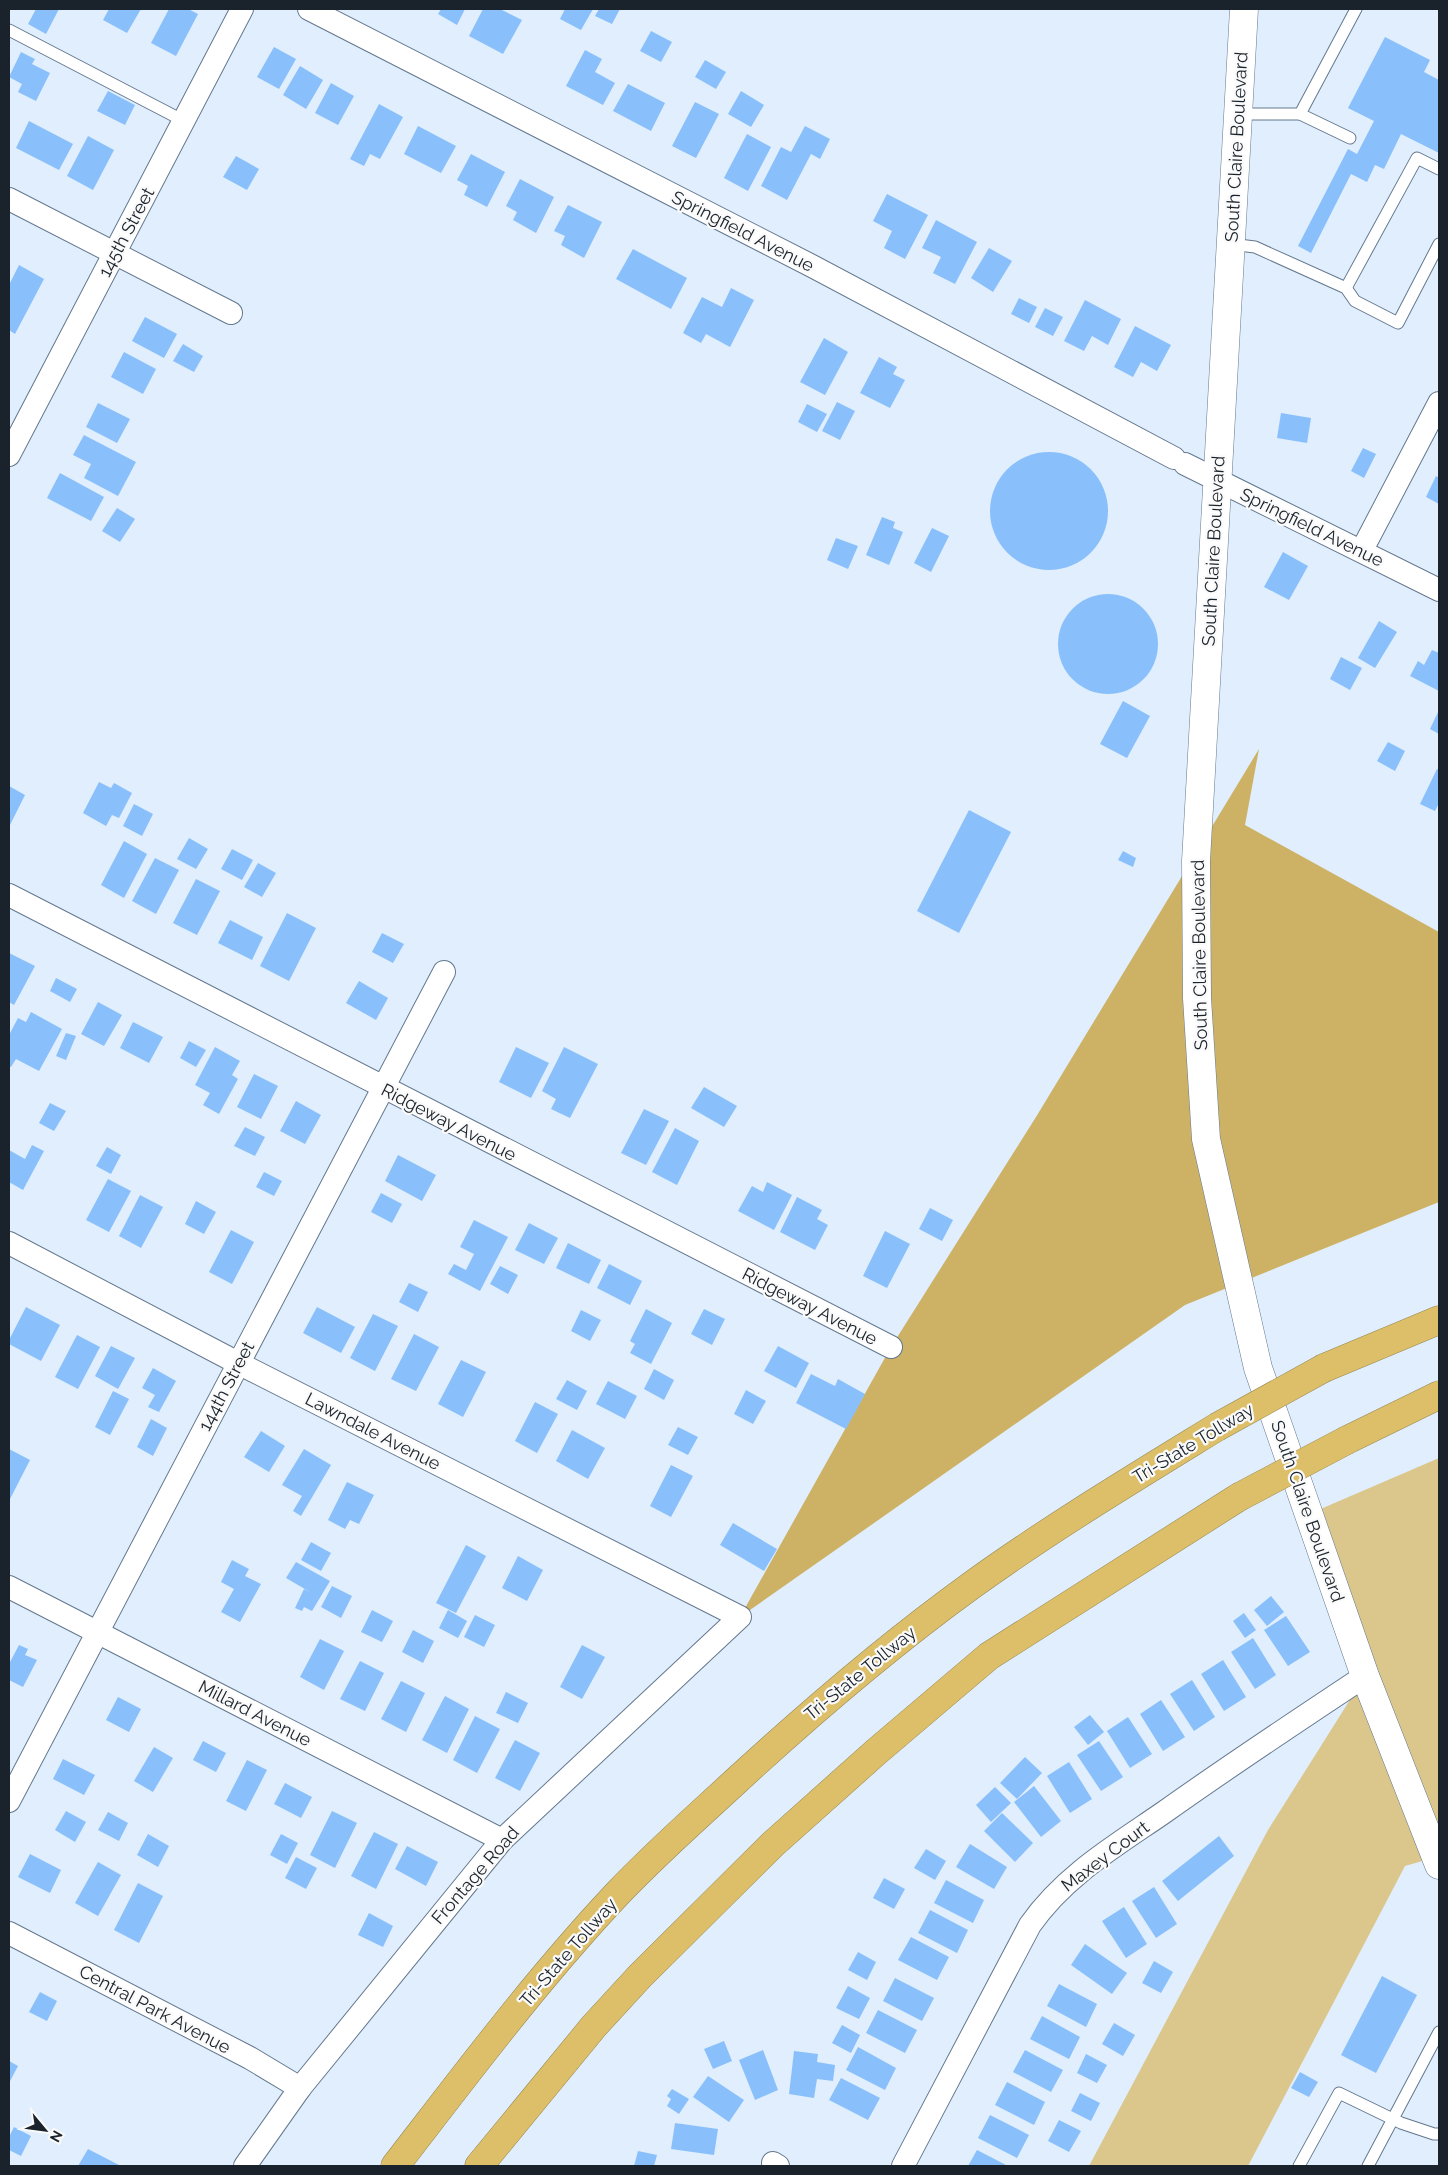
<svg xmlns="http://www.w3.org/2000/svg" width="1448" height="2175" font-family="Raleway,sans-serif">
	<rect width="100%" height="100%" fill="#e0eefd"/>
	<!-- green -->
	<polygon fill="#dbc68b" points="1439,1458 1439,1852 1436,1857 1405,1866 1248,2166 1089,2166 1268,1830 1365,1676 1309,1514"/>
	<!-- forest -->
	<polygon fill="#cdb265" points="1259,749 1245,825 1439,932 1439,1202 1185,1305 740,1617 891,1347 1036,1117"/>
	<!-- building -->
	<g fill="#89c0fb">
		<polygon points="36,9 59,9 46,34 28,24"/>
		<polygon points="109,9 141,9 127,33 103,20"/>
		<polygon points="169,9 188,9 198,14 176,56 151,43"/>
		<polygon points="441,9 465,9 457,25 438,14"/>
		<polygon points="483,9 500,9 522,20 503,54 469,36"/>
		<polygon points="565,9 593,9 581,30 560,19"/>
		<polygon points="599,9 620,9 612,24 595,16"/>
		<polygon points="651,31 672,42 661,62 640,51"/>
		<polygon points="1385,37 1430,60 1424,72 1439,80 1439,153 1401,134 1384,169 1375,165 1367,182 1351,174 1311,253 1298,246 1348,149 1357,154 1374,121 1348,108"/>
		<polygon points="274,47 296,59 279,89 257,77"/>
		<polygon points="585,50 602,59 595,72 615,83 603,105 566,86"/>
		<polygon points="21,52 35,59 32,64 50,73 36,101 18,92 22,84 9,77"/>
		<polygon points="705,60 726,72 716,89 695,77"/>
		<polygon points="300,66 323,80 306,109 283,95"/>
		<polygon points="331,83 354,96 338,125 315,113"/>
		<polygon points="628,84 665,103 651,131 613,111"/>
		<polygon points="108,91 135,105 125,125 97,111"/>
		<polygon points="741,91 764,105 751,127 728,114"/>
		<polygon points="695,102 719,114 696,158 672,146"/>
		<polygon points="379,104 403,117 380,159 370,154 364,166 350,159"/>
		<polygon points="29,121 73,144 59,170 16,148"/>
		<polygon points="418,126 456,146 441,173 404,154"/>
		<polygon points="805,126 830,139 820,159 811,154 787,200 761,186 781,147 791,152"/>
		<polygon points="747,134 771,147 748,191 724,178"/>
		<polygon points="88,136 114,150 93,190 67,176"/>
		<polygon points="471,154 505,172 487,207 464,195 468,186 457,180"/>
		<polygon points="236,156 259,169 247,190 223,177"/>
		<polygon points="520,179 554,197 536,233 513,220 517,212 506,206"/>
		<polygon points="887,194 928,215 905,259 884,248 892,231 873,221"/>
		<polygon points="568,205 602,222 584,258 561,245 565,236 554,231"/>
		<polygon points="936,220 977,242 955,284 933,273 941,257 922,248"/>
		<polygon points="989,248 1012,261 993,292 971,278"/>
		<polygon points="633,249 687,278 671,309 616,279"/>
		<polygon points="19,265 44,279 15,334 9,330 9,285"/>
		<polygon points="731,288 754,300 730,347 706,334 701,343 683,333 702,297 722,307"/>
		<polygon points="1019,298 1037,307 1029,323 1011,314"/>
		<polygon points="1085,300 1121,319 1108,345 1092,336 1084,351 1064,341"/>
		<polygon points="1045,308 1063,317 1053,336 1035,327"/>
		<polygon points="145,317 177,334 164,358 132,341"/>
		<polygon points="1135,326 1171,345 1157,371 1141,362 1133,377 1114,367"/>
		<polygon points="824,338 848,352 825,395 800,382"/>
		<polygon points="183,344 203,356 194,372 173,361"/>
		<polygon points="124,352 156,369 143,394 111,377"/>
		<polygon points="879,357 897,367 893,374 905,380 890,408 860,393"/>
		<polygon points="837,402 855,411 840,440 822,431"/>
		<polygon points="98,403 130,419 117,443 86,427"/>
		<polygon points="807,404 827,414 817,432 798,422"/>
		<polygon points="1281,413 1311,418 1307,443 1277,438"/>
		<polygon points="84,435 136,462 118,496 84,478 91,464 73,455"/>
		<polygon points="1363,448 1376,454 1364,478 1351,471"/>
		<circle cx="1049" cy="511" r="59"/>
		<polygon points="60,473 104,497 91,521 47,498"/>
		<polygon points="1436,476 1439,478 1439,504 1426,497"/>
		<polygon points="117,508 135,519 120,542 102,531"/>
		<polygon points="882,517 895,522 893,528 903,532 889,565 866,555"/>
		<polygon points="932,528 949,536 931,572 914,563"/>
		<polygon points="836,538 858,546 848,569 827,560"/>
		<polygon points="1283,552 1308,566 1289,600 1264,587"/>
		<circle cx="1108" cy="644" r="50"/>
		<polygon points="1379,621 1397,632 1375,668 1358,658"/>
		<polygon points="1432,650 1439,653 1439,691 1410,676 1418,661 1424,665"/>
		<polygon points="1341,657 1362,668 1350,690 1330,679"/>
		<polygon points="1123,701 1150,716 1127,758 1100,744"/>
		<polygon points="1439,710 1439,734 1430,729"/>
		<polygon points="1388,742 1405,751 1395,771 1377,761"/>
		<polygon points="1437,769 1439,770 1439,803 1435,811 1420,804"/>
		<polygon points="99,782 111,788 114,783 132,793 119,818 112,815 106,826 83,813"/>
		<polygon points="9,786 25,795 9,827"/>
		<polygon points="134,804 153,814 142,836 123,826"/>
		<polygon points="969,810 1011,832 959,933 917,911"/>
		<polygon points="189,838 208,849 196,869 177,859"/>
		<polygon points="124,841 147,854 124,898 101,885"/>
		<polygon points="232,849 253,860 242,880 221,869"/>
		<polygon points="1123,851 1136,858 1133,867 1118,860"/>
		<polygon points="155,858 179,870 156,914 132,901"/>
		<polygon points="258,863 276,873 262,897 244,887"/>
		<polygon points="196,879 220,891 197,935 173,923"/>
		<polygon points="287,913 316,928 289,981 260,966"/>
		<polygon points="230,920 263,937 252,960 218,943"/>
		<polygon points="382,933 404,944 393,963 372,952"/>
		<polygon points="9,953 35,966 14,1005 9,1002"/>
		<polygon points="56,978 77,989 70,1002 50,991"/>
		<polygon points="359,981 388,998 376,1020 346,1003"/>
		<polygon points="98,1002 122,1015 104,1046 81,1034"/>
		<polygon points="31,1012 62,1029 39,1071 16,1059 11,1067 9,1066 9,1035 18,1018 26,1022"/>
		<polygon points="133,1022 163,1037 149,1063 120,1048"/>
		<polygon points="66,1033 76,1036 66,1060 56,1056"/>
		<polygon points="189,1041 206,1050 196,1067 180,1058"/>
		<polygon points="215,1047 240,1061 232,1075 238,1079 219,1114 203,1105 210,1093 195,1085"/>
		<polygon points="516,1047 549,1063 531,1098 499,1082"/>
		<polygon points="564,1047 598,1064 570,1118 551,1109 556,1099 542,1091"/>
		<polygon points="254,1074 278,1086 261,1119 237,1107"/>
		<polygon points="704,1087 737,1106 724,1127 691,1108"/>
		<polygon points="296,1101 321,1115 305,1144 280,1131"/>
		<polygon points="50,1103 66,1111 54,1131 39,1123"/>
		<polygon points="644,1109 669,1121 646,1165 621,1153"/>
		<polygon points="245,1127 265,1137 255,1156 234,1146"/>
		<polygon points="675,1128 699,1141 677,1185 652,1172"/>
		<polygon points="32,1145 44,1151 23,1190 9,1182 9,1150 25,1159"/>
		<polygon points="107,1147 121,1155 111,1174 96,1166"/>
		<polygon points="398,1155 436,1175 422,1201 385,1181"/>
		<polygon points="264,1172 282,1181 274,1196 256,1187"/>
		<polygon points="108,1179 131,1191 109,1232 86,1220"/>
		<polygon points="767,1182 792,1195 774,1230 738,1211 752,1186 763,1192"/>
		<polygon points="381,1193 402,1204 392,1223 371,1212"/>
		<polygon points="140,1195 163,1207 141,1248 119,1236"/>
		<polygon points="797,1197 822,1210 817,1219 828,1225 815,1250 780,1232"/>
		<polygon points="196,1201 216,1212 204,1234 185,1224"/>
		<polygon points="930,1208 953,1220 942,1241 919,1229"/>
		<polygon points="474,1220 508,1237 480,1291 448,1274 454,1264 466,1270 474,1254 460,1247"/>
		<polygon points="529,1223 558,1238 544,1264 515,1250"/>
		<polygon points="231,1230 254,1242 232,1284 209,1272"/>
		<polygon points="885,1231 910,1244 887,1288 863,1276"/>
		<polygon points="568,1243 601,1260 589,1284 556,1268"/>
		<polygon points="609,1264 642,1281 630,1305 597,1288"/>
		<polygon points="500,1266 518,1275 508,1294 490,1284"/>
		<polygon points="409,1283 428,1292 418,1312 399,1302"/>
		<polygon points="26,1307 60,1325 41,1361 9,1344 9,1340"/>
		<polygon points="317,1307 355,1327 341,1353 303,1333"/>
		<polygon points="646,1309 672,1323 651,1364 630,1353 635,1344 630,1341"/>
		<polygon points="704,1309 725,1319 712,1345 691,1334"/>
		<polygon points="581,1310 601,1320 590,1341 571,1331"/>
		<polygon points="373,1314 398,1326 375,1371 350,1358"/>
		<polygon points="414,1334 439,1347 416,1391 391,1379"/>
		<polygon points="77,1335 100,1347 78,1389 55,1377"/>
		<polygon points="111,1346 135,1358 118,1389 95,1376"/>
		<polygon points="778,1346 809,1363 796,1388 764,1371"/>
		<polygon points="461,1360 486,1372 463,1417 438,1404"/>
		<polygon points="153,1368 176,1381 159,1412 148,1407 155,1395 142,1388"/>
		<polygon points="654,1369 674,1380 664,1400 644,1389"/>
		<polygon points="811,1374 835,1386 838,1379 865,1394 846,1429 796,1403"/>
		<polygon points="567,1380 587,1391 577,1410 556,1399"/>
		<polygon points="608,1381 637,1396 625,1419 596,1404"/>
		<polygon points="746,1390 766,1401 753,1424 734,1414"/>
		<polygon points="113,1391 129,1399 110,1435 95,1427"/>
		<polygon points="535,1402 558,1414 537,1453 515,1441"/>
		<polygon points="151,1419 167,1428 153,1456 137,1447"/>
		<polygon points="678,1427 698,1437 688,1455 668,1445"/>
		<polygon points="572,1430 605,1448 588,1479 556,1461"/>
		<polygon points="261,1431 285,1446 269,1472 244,1457"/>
		<polygon points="9,1449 30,1460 9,1501"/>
		<polygon points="304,1449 331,1465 301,1516 293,1511 302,1496 282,1485"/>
		<polygon points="671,1465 693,1476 671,1517 650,1506"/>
		<polygon points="347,1482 374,1495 359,1524 350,1520 345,1529 328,1520"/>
		<polygon points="733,1523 777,1549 764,1571 720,1545"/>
		<polygon points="311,1542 331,1553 321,1571 301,1560"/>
		<polygon points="466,1545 486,1556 456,1613 436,1603"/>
		<polygon points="518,1556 543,1570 527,1601 502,1588"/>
		<polygon points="232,1560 249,1569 245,1576 261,1584 240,1622 221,1612 234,1589 221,1582"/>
		<polygon points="296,1562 330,1581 312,1611 304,1607 302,1611 295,1608 304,1589 310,1592 286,1578"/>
		<polygon points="332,1586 352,1596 341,1618 321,1607"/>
		<polygon points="1271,1596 1284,1612 1267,1626 1254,1610"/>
		<polygon points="372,1610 393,1621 382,1642 361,1632"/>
		<polygon points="448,1610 467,1621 458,1638 439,1628"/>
		<polygon points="1244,1613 1256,1630 1245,1638 1233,1621"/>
		<polygon points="475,1615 495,1625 484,1647 464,1637"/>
		<polygon points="1286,1616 1310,1652 1288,1666 1264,1630"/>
		<polygon points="413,1630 434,1641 423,1663 402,1652"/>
		<polygon points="1253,1638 1276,1675 1255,1689 1231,1652"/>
		<polygon points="320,1639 344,1651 324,1690 300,1677"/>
		<polygon points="19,1645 28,1649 25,1655 37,1660 23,1687 9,1680 9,1664"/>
		<polygon points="582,1645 605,1657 582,1699 560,1687"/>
		<polygon points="1223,1660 1246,1697 1224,1711 1201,1674"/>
		<polygon points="360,1661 384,1673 365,1711 340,1699"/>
		<polygon points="1192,1680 1215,1717 1194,1731 1170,1694"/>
		<polygon points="401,1681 425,1693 406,1732 381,1719"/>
		<polygon points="506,1692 528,1703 518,1723 496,1713"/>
		<polygon points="445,1696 469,1709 447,1753 422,1740"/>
		<polygon points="118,1697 141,1709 129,1732 106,1720"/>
		<polygon points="1161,1700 1185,1737 1163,1751 1140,1714"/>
		<polygon points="1090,1715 1104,1732 1088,1745 1074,1727"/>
		<polygon points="475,1716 500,1729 477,1773 453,1760"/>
		<polygon points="1128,1717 1152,1754 1130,1768 1107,1731"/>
		<polygon points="515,1740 540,1753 520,1791 495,1778"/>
		<polygon points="203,1741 226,1753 216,1772 193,1760"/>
		<polygon points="1099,1741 1123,1777 1101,1791 1077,1755"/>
		<polygon points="154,1747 173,1758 153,1792 134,1781"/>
		<polygon points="1025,1757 1042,1773 1017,1799 1000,1783"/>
		<polygon points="63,1759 95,1775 84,1795 53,1779"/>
		<polygon points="247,1760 267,1770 246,1811 226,1801"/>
		<polygon points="1069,1762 1092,1799 1070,1813 1047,1776"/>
		<polygon points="285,1783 312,1797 301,1818 274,1804"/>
		<polygon points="1034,1786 1061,1821 1041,1837 1014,1802"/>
		<polygon points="995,1787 1011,1803 991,1822 976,1805"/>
		<polygon points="66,1811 86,1822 75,1842 55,1830"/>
		<polygon points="332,1811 357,1823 335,1868 310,1855"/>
		<polygon points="108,1812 128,1823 119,1841 98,1830"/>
		<polygon points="1002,1813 1033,1843 1015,1862 984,1831"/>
		<polygon points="374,1832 398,1844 376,1889 351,1876"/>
		<polygon points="148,1834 169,1846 158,1867 137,1855"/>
		<polygon points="281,1834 298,1843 287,1864 270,1855"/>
		<polygon points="1219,1836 1234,1856 1178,1901 1162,1881"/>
		<polygon points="970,1844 1007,1867 994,1889 956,1867"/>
		<polygon points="407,1846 438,1862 426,1886 395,1869"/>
		<polygon points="926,1849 946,1861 935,1880 914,1868"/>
		<polygon points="30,1854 61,1870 50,1893 18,1877"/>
		<polygon points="296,1857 317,1868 306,1889 285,1878"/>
		<polygon points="98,1862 121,1875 98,1916 75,1903"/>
		<polygon points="884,1878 905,1889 894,1909 873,1898"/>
		<polygon points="946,1880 984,1900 973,1923 934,1903"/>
		<polygon points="138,1883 163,1896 139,1943 114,1930"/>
		<polygon points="1154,1887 1177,1924 1156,1938 1132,1901"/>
		<polygon points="1124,1907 1147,1944 1126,1958 1102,1921"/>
		<polygon points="930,1910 968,1930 957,1953 918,1933"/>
		<polygon points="369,1913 393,1926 383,1947 358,1935"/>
		<polygon points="911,1937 949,1957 937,1980 898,1960"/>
		<polygon points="1085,1944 1127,1973 1112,1994 1071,1965"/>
		<polygon points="858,1952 876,1962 867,1980 848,1970"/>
		<polygon points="1154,1961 1173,1972 1161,1993 1142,1983"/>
		<polygon points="1382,1976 1417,1995 1376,2073 1341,2055"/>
		<polygon points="895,1978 934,1998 922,2021 883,2001"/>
		<polygon points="1059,1984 1097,2004 1086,2027 1047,2006"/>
		<polygon points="848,1986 870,1998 859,2019 836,2008"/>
		<polygon points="40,1992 57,2001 47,2021 29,2012"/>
		<polygon points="878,2010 917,2030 905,2053 866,2033"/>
		<polygon points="1042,2016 1080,2037 1069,2059 1030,2039"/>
		<polygon points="1114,2023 1135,2035 1123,2056 1102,2044"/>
		<polygon points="842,2025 860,2035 851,2053 832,2043"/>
		<polygon points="724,2041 732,2061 713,2069 704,2049"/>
		<polygon points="858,2047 896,2068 885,2090 846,2070"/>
		<polygon points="763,2050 778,2090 755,2100 739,2060"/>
		<polygon points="1025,2050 1063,2070 1051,2092 1013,2072"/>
		<polygon points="794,2051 818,2054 817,2062 835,2065 833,2081 817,2079 814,2098 789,2094"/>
		<polygon points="1086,2054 1107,2065 1097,2083 1077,2073"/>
		<polygon points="9,2061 18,2066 9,2083"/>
		<polygon points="1300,2072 1318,2082 1309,2097 1291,2088"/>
		<polygon points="708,2076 744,2100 729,2122 693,2097"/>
		<polygon points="841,2078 880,2098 868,2120 829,2100"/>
		<polygon points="1007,2082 1045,2102 1034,2125 995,2105"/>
		<polygon points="672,2089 689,2099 679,2114 667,2106 671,2099 667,2096"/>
		<polygon points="1080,2093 1100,2103 1091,2121 1071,2111"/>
		<polygon points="990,2115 1029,2135 1017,2158 978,2138"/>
		<polygon points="1059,2120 1081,2131 1069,2152 1048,2141"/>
		<polygon points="675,2123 718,2129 714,2155 671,2149"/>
		<polygon points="14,2127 31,2136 21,2156 9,2150 9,2137"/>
		<polygon points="88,2149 121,2166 78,2166"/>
		<polygon points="977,2150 1008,2166 968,2166"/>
		<polygon points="638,2151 657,2155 654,2166 634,2166"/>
	</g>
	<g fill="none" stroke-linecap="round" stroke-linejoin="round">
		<defs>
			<g id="service">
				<polyline points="9,30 184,121"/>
				<polyline points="1238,114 1300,114 1356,9"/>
				<polyline points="1300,114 1350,138"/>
				<polyline points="1230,244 1255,247 1346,288 1355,301 1398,323 1439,244"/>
				<polyline points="1346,288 1417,158 1439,169"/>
				<polyline points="1299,2166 1339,2093 1401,2123 1434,2134 1439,2134"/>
				<polyline points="1368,2166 1439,2032"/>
			</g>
			<g id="minor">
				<polyline points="309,9 812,266 1174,458"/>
				<polyline points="9,199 231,313"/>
				<polyline points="9,455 242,9"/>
				<polyline points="1185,464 1439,590"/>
				<polyline points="1362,550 1439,403"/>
				<polyline points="9,895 891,1347"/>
				<polyline points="9,1243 238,1363 740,1617 502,1840 300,2088 245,2166"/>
				<polyline points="9,1587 502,1840"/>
				<polyline points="9,1801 444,972"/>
				<polyline points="9,1933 250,2058 300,2088"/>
				<polyline points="773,2163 778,2166"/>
				<path d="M903 2166 1030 1925C1064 1876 1115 1846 1163 1813 1229 1766 1297 1721 1365 1676"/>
			</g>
			<polyline id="tertiary" points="1244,9 1196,861 1197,998 1206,1139 1258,1368 1365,1676 1439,1865"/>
			<g id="motorway">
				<polyline points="1324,1368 1439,1320"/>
				<polyline points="1347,1440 1439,1395"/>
				<path d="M395 2166C467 2073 537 1979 618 1893 655 1854 696 1818 736 1781 811 1712 889 1645 972 1585 1051 1528 1134 1478 1217 1427"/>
				<polyline points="479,2166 594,2026 640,1976 773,1844 876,1752 989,1656 1239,1497"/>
			</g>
		</defs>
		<!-- service casing -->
		<use href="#service" stroke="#64788e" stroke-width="13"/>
		<!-- minor casing -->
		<use href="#minor" stroke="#64788e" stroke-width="24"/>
		<!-- tertiary casing -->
		<use href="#tertiary" stroke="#64788e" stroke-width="29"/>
		<!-- motorway casing -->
		<use href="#motorway" stroke="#988853" stroke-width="29"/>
		<!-- service -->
		<use href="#service" stroke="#fff" stroke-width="11"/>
		<!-- minor -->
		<use href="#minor" stroke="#fff" stroke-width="22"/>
		<!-- tertiary -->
		<use href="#tertiary" stroke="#fff" stroke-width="28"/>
		<!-- motorway -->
		<use href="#motorway" stroke="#dcbf68" stroke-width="28"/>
		<defs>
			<g id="motorway-bridge">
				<polyline points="1217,1427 1324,1368"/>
				<polyline points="1239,1497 1347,1440"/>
			</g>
		</defs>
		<!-- motorway-bridge casing -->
		<use href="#motorway-bridge" stroke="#988853" stroke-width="29" stroke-linecap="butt"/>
		<!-- motorway-bridge -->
		<use href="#motorway-bridge" stroke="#dcbf68" stroke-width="28"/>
	</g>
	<g text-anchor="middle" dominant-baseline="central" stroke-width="4.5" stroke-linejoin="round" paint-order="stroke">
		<!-- street labels -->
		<g font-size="18" fill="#1a222b" stroke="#fafafa">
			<text transform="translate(1236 147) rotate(-87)">South Claire Boulevard</text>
			<text transform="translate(743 231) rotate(27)">Springfield Avenue</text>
			<text transform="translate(126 232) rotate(-62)">145th Street</text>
			<text transform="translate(1312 527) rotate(26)">Springfield Avenue</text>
			<text transform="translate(1213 551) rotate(-87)">South Claire Boulevard</text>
			<text transform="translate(1199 955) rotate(-91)">South Claire Boulevard</text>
			<text transform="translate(449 1122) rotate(27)">Ridgeway Avenue</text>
			<text transform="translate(810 1306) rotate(27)">Ridgeway Avenue</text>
			<text transform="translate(226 1386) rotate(-62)">144th Street</text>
			<text transform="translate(373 1431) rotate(27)">Lawndale Avenue</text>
			<text transform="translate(1193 1443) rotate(-31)">Tri-State Tollway</text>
			<text transform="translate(1308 1511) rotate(71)">South Claire Boulevard</text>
			<text transform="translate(860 1673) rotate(-39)">Tri-State Tollway</text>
			<text transform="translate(255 1713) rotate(27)">Millard Avenue</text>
			<text transform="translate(1105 1856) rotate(-37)">Maxey Court</text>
			<text transform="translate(475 1875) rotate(-49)">Frontage Road</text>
			<text transform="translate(568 1952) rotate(-49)">Tri-State Tollway</text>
			<text transform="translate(155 2009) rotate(28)">Central Park Avenue</text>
		</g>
	</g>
	<!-- border -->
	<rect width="1448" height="2175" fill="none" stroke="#1a222b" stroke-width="20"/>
	<!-- north arrow -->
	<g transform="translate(45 2130) rotate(119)" stroke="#fafafa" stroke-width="4" paint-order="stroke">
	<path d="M0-4L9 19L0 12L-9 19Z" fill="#1a222b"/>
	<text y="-8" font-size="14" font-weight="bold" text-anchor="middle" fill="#1a222b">N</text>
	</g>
</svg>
